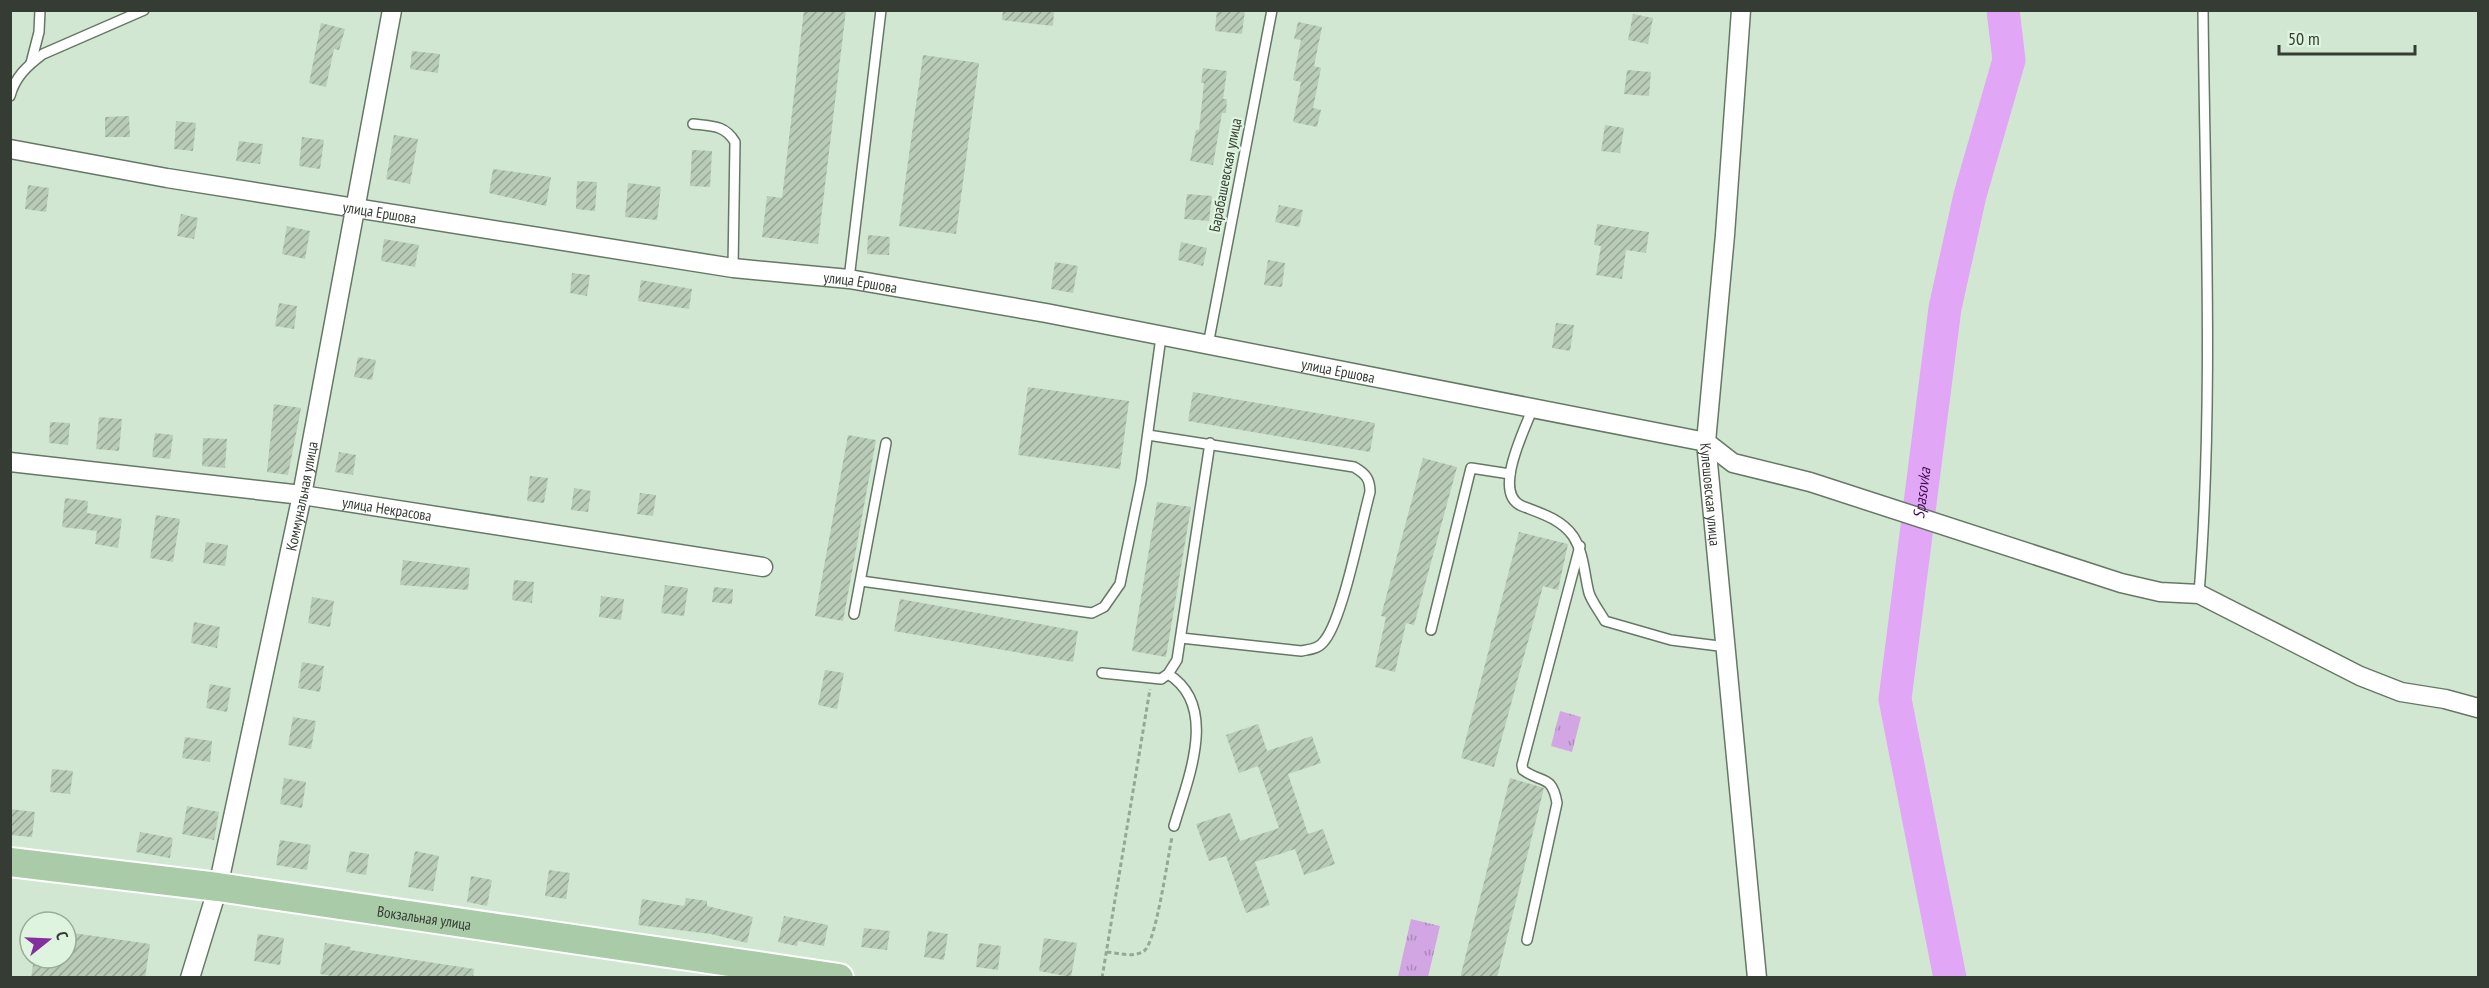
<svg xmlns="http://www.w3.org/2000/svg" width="2489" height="988" font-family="'PT Sans Narrow',sans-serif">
	<defs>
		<pattern id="park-tufts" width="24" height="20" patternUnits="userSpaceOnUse" patternTransform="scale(1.5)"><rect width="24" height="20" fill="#d2a6e2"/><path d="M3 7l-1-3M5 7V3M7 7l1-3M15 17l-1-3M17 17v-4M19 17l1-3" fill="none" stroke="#ab88b8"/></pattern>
		<pattern id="building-hatch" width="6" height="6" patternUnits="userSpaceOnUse" patternTransform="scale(1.5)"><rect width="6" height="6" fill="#b8ccb7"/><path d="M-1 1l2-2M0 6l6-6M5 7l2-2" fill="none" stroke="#96a795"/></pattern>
	</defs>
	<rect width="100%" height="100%" fill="#d2e7d1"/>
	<!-- park -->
	<g fill="url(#park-tufts)">
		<polygon points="1560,711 1581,717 1572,752 1551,746"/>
		<polygon points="1411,919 1440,926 1428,977 1398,977"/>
	</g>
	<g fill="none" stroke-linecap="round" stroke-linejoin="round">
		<!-- river -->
		<path stroke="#e1a7f6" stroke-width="33" id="s1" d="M1950 978 1895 699 1945 308 1970 195 2009 60 2003 10"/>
	</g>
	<!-- building -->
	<g fill="url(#building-hatch)">
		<polygon points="804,10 846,10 818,244 762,237 767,196 782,198"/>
		<polygon points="1003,10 1054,10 1053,26 1002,20"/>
		<polygon points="1217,10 1245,10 1242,34 1215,31"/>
		<polygon points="1633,14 1653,18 1648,44 1628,40"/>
		<polygon points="1298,22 1322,27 1314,66 1321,68 1313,108 1321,110 1317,127 1293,122 1301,82 1293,80 1301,40 1294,39"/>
		<polygon points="321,23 345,29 339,50 334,49 326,87 309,83"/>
		<polygon points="412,51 440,54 438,73 410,69"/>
		<polygon points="923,55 979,63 956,234 899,226"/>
		<polygon points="1203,68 1227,71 1223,99 1227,99 1226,113 1222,113 1213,165 1190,161 1196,130 1199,130 1204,83 1201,83"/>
		<polygon points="1627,70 1651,72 1649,96 1624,94"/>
		<polygon points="129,116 130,137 105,137 105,117"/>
		<polygon points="176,121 196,123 193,151 174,149"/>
		<polygon points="1605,125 1624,128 1620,153 1601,151"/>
		<polygon points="394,135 418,139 410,184 386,179"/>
		<polygon points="302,137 324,140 320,169 299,166"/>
		<polygon points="239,141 263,144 260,164 236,161"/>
		<polygon points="692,150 712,151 710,187 690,186"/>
		<polygon points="493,169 551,177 546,206 489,193"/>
		<polygon points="577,181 597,182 595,211 576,209"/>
		<polygon points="628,183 661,187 657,220 625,217"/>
		<polygon points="28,185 49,188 46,212 25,209"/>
		<polygon points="1187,194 1212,196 1209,221 1184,219"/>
		<polygon points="1279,205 1303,210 1299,227 1275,222"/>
		<polygon points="181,214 198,218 194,239 177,236"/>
		<polygon points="1597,224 1649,232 1646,253 1626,250 1622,279 1596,275 1601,246 1594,245"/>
		<polygon points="287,226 310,231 305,259 282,254"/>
		<polygon points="868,235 890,237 889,255 867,254"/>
		<polygon points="384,239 419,245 415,267 381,261"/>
		<polygon points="1181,242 1207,248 1203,266 1178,260"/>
		<polygon points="1268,260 1285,263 1282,287 1264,285"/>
		<polygon points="1055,262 1078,266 1073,293 1051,289"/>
		<polygon points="572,273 590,275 587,296 570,293"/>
		<polygon points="641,280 692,289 689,309 638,301"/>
		<polygon points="279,303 297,306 294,329 275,326"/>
		<polygon points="1556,323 1574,325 1570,351 1552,348"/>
		<polygon points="358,357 376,360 372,380 354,377"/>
		<polygon points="1028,387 1129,401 1120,469 1018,455"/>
		<polygon points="1193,392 1375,423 1370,452 1188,421"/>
		<polygon points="274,404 301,408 288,475 267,472"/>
		<polygon points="99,417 122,419 119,451 96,449"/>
		<polygon points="50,422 70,423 68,445 49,443"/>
		<polygon points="155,433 173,435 170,459 152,457"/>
		<polygon points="848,435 876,440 843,621 815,616"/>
		<polygon points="203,438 227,439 225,468 202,466"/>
		<polygon points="339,452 356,455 353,475 335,472"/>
		<polygon points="1423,458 1457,467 1414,625 1406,623 1395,672 1375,667 1386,617 1381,616"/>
		<polygon points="530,476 548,478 544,503 527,501"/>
		<polygon points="574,488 591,491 588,512 571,510"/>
		<polygon points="640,493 656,495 653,516 637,514"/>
		<polygon points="65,498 88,501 87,513 122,519 118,548 95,544 97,531 62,527"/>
		<polygon points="1157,502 1191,507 1166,657 1132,651"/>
		<polygon points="156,515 180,519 173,562 150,558"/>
		<polygon points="1519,532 1568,544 1558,590 1543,586 1494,767 1461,758"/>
		<polygon points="206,542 228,545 225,566 203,563"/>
		<polygon points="403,560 470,568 468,590 400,585"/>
		<polygon points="514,580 534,582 532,603 512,600"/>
		<polygon points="665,585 688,588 684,616 661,613"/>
		<polygon points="714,587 733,589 732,604 712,602"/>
		<polygon points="601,596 624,599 621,620 599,617"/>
		<polygon points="312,597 334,601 330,627 308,623"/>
		<polygon points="900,599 1078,631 1073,662 894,631"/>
		<polygon points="194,622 220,627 217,648 191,643"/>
		<polygon points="302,662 324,666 320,692 298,688"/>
		<polygon points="825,670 844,673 837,709 818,705"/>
		<polygon points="210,684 231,688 227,712 206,708"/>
		<polygon points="293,717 316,721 311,749 288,745"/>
		<polygon points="1258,724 1267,751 1312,736 1321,763 1288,774 1308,834 1323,829 1335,864 1304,875 1295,849 1255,862 1270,905 1246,913 1226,856 1209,861 1196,824 1230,813 1240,841 1279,828 1258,766 1239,773 1226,735"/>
		<polygon points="185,737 212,741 210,762 182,758"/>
		<polygon points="52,769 73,771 70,794 50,792"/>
		<polygon points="284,778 306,782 302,808 280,804"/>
		<polygon points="1510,778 1544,788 1497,978 1460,978"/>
		<polygon points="187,806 219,812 214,840 182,834"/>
		<polygon points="10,809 35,812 32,837 10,835"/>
		<polygon points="140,832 173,838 170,858 136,852"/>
		<polygon points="280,840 311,845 307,870 276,865"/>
		<polygon points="350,851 369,854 366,875 346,872"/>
		<polygon points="415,851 439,856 433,891 408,887"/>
		<polygon points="549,870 570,873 566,899 545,896"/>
		<polygon points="471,876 492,880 487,906 467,902"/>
		<polygon points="686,898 707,901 707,906 753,917 747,943 711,934 638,925 642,899 684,906"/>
		<polygon points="784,916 828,925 824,946 798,941 797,946 778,942"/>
		<polygon points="864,928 890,931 887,950 861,947"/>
		<polygon points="928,931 948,934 944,960 924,957"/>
		<polygon points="66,932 150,944 145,978 31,978 34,958 66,958"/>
		<polygon points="258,934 284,938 280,965 254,961"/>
		<polygon points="1044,938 1077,943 1071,977 1039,971"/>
		<polygon points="325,943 351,947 350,950 474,969 473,978 343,978 320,974"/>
		<polygon points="979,943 1001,946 998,970 976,967"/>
	</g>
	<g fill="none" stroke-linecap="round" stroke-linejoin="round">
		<defs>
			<g id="service">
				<polyline points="31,63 39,32 40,10"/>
				<path d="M10 96C15 77 27 66 43 54L144 10"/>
				<path d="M693 124C712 126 725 125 735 142L733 268"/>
				<polyline points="849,279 881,10"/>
				<polyline points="1208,345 1272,10"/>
				<path d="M1532 410C1524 431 1492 494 1522 506 1540 513 1561 519 1573 536 1584 553 1584 573 1589 593 1592 602 1600 612 1605 621L1671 640 1727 647"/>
				<path d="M1148 435 1354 467C1366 474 1370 479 1370 492 1361 525 1343 617 1325 640 1319 649 1311 649 1301 651L1181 638"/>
				<polyline points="861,581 1092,613 1104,607 1120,584 1141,482 1161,337"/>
				<path d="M2199 594C2214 400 2205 205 2203 10"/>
				<polyline points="854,614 886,443"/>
				<polyline points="1431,630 1471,468 1510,474"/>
				<polyline points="1102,673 1161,679 1168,674 1177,660 1210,443"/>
				<path d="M1168 674C1220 706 1187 781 1174 826"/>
				<path d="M1527 940 1557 803C1552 774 1542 784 1523 770L1522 765 1580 546"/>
			</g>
			<g id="minor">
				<path id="s2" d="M1741 10 1725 235 1706 442 1757 978"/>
				<path id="s3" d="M10 149 167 178 733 268 849 279 1046 313 1706 442 1733 463 1810 482 2121 583 2160 592 2199 594 2360 676 2401 692 2445 699 2478 708"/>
				<path id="s4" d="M10 462 302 495 763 567"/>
				<path id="s5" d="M190 978 218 887 302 495 392 10"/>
			</g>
			<g id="primary">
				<path id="s6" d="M10 862 218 887 839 978"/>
			</g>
		</defs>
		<!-- service casing -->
		<use href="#service" stroke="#667865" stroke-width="12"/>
		<!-- minor casing -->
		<use href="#minor" stroke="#667865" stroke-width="21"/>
		<!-- primary casing -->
		<use href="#primary" stroke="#fff" stroke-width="32"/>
		<!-- path -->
		<g stroke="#97a796" stroke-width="3" stroke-dasharray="4.5 3" stroke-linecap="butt">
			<path d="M1107 952C1118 953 1134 958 1144 951 1156 943 1168 856 1172 837"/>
			<polyline points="1102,978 1150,689"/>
		</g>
		<!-- service -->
		<use href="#service" stroke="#fff" stroke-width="9"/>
		<!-- minor -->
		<use href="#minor" stroke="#fff" stroke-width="18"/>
		<!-- primary -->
		<use href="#primary" stroke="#a9cba8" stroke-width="28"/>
	</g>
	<g text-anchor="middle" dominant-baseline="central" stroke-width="4.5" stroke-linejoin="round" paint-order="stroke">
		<!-- street labels -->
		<g font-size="15" fill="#343c33" stroke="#dff4de">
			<text transform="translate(1225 175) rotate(-79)">Барабашевская улица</text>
			<text stroke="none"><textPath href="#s3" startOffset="375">улица Ершова</textPath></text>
			<text stroke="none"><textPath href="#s3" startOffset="861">улица Ершова</textPath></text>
			<text stroke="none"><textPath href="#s3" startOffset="1347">улица Ершова</textPath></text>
			<text stroke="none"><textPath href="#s2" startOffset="486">Кулешовская улица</textPath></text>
			<text stroke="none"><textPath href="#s5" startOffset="495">Коммунальная улица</textPath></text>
			<text stroke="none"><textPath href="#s4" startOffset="380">улица Некрасова</textPath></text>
			<text stroke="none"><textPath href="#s6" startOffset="418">Вокзальная улица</textPath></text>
		</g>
		<!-- water labels -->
		<g font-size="16" font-style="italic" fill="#410a51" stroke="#dff4de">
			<text stroke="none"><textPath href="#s1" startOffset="492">Spasovka</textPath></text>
		</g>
	</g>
	<!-- border -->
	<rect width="2489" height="988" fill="none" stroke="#343c33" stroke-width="24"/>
	<!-- north arrow -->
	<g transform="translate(48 940) rotate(72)"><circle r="28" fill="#dff4de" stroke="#9baa9a" stroke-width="1.5"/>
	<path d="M0-4.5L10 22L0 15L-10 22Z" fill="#84309f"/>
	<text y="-9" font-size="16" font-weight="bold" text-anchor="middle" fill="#343c33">С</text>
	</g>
	<!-- scale -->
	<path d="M2279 45v9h136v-9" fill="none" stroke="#343c33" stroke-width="3"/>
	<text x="2288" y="45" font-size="18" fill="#343c33" stroke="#dff4de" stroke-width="4.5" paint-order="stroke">50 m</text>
</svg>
